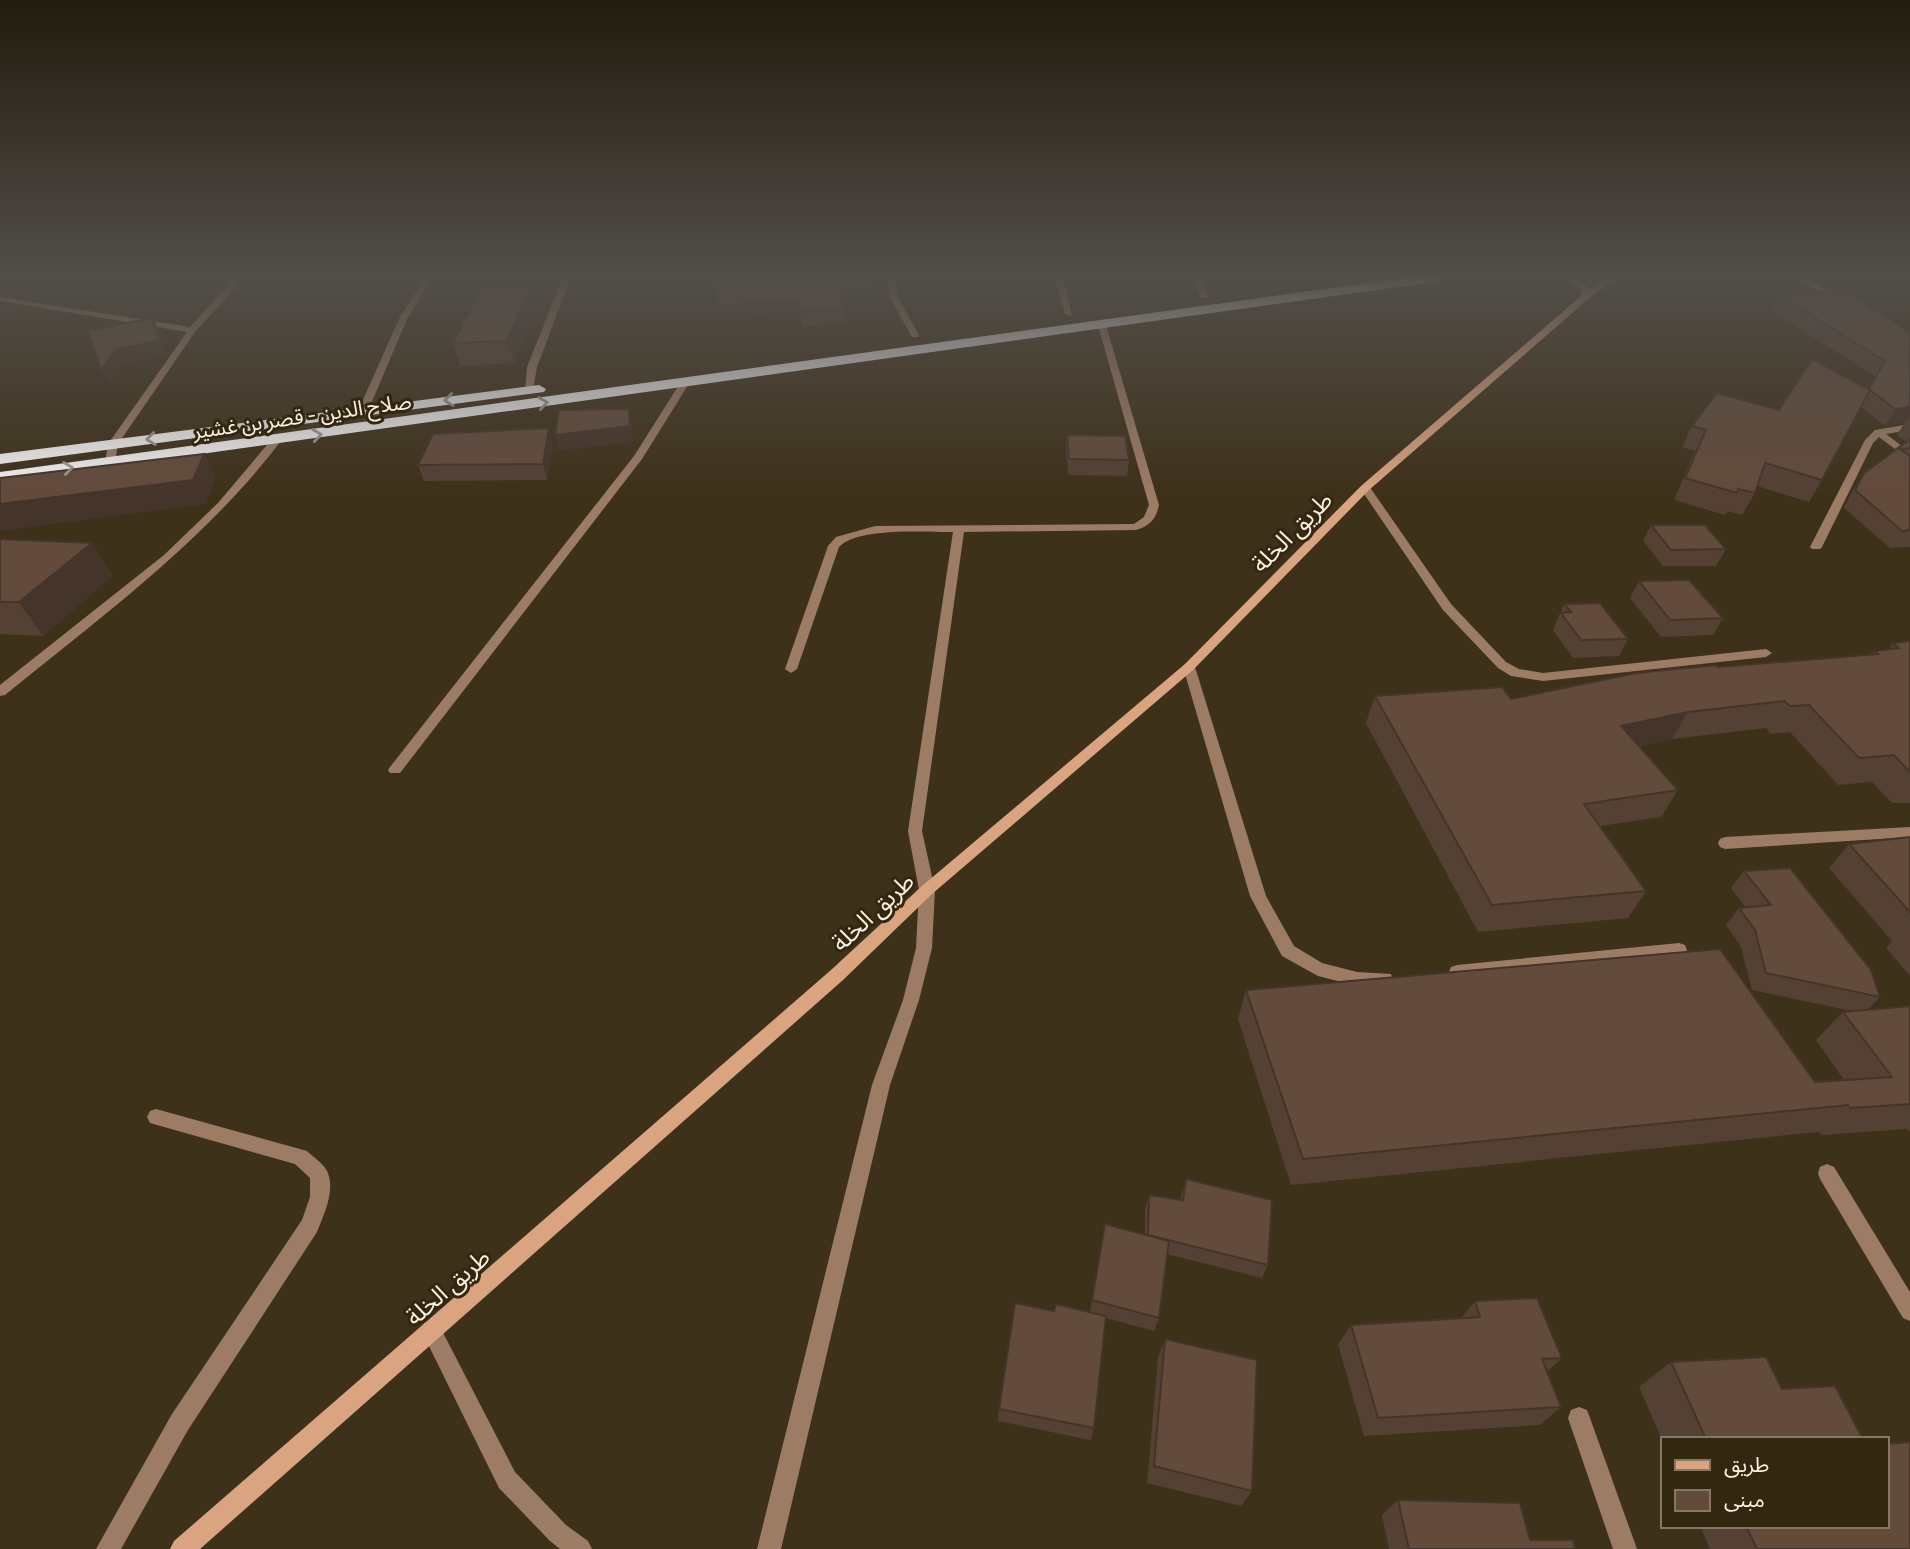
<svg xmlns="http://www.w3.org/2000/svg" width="1910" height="1549" font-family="Commissioner,'Noto Sans Arabic',sans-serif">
	<rect width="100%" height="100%" fill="#3e311a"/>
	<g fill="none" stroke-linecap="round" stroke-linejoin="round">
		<!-- lane -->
		<g fill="#9d7c66" fill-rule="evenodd">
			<polygon points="1189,663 1195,667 1266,896 1294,946 1322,963 1357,972 1391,974 1393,979 1391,984 1357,986 1318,976 1282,956 1250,896 1183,667"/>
			<polygon points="1679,943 1685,945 1687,950 1685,955 1679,957 1457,979 1451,977 1449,972 1451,967 1457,965"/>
		</g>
		<!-- street -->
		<g fill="#9d7c66" fill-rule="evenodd">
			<polygon points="236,277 245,277 195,332 118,444 115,462 110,465 105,462 108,444 187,332 0,301 0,297 190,327"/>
			<polygon points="425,277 433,277 407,319 368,411 360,413 358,411 399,319"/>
			<polygon points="563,277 571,277 537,367 533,390 525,392 527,367"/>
			<polygon points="888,277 896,277 897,296 919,335 918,337 912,337 889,296"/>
			<polygon points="1055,277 1063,277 1072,316 1065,314"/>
			<polygon points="1190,277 1198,277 1208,296 1207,298 1201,298"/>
			<path d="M1101 319 1105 322 1159 505C1156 519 1150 526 1136 530L964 532 922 831 935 890 932 948 919 1000 890 1085 781 1549H757L872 1085 903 1000 916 948 919 890 908 831 953 532C926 532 857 527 839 547L797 669 791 673 785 669 828 546 836 537 875 526 1134 524 1144 517 1149 505 1097 322Z"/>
			<polygon points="682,380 690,382 642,459 400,773 390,773 388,770 390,767 634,456"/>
			<polygon points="1910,424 1910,430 1886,434 1910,452 1910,460 1879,437 1873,443 1822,547 1820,549 1812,549 1810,547 1865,440 1875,430"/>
			<path d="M272 439 281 441C204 542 102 616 5 695L0 696V685L164 555 218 503Z"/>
			<polygon points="1365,485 1369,486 1451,604 1506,662 1519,669 1543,673 1766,649 1772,653 1766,657 1543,681 1511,676 1498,668 1443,610 1360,488"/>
			<polygon points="1910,827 1910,837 1725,849 1720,847 1718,843 1720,839 1725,837"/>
			<path d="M156 1109 307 1151C313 1157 323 1163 327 1171 336 1190 324 1214 317 1232L188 1430 121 1549H96L172 1414 302 1220 310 1197V1178L295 1164 150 1123 147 1117 150 1111Z"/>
			<polygon points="1827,1164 1834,1167 1910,1292 1910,1321 1903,1318 1820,1179 1818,1173 1820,1167"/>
			<polygon points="431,1320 438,1323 515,1472 566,1525 588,1541 592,1549 560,1549 550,1541 499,1488 421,1330 424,1323"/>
			<polygon points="1579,1407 1587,1410 1590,1418 1637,1549 1613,1549 1568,1418 1571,1410"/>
		</g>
		<!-- secondary -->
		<g fill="#daa481" fill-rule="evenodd">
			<polygon points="1566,277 1576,277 1590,290 1607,277 1617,277 1587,300 1369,490 1193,670 932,894 843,980 200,1549 170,1549 174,1541 831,970 922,886 1185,664 1361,486 1580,297 1582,290"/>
			<polygon points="1792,277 1803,277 1846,300 1839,302"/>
		</g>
		<!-- highway -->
		<g fill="#f4f4f4" fill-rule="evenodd">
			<polygon points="1412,277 1447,277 1441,281 0,482 0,472"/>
			<polygon points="539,385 546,389 544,392 0,464 0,454"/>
		</g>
	</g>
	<!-- wall -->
	<g fill="#554034">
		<polygon points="726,277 871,277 872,288 839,290 844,309 845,323 802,326 799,311 721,320 714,278"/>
		<polygon points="1895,277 1910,277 1910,281 1908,282"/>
		<polygon points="1777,294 1910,333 1910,547 1890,548 1844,508 1853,490 1864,473 1906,442 1897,435 1905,422 1885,426 1861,407 1822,480 1809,502 1757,486 1755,493 1742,515 1727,511 1725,515 1674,500 1695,451 1682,447 1692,426 1779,410 1868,390 1876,377 1770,310"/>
		<polygon points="536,308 514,363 460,366 453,343"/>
		<polygon points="1067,435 1129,460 1127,476 1068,475 1066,451"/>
		<polygon points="553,444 547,480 424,481 418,465"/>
		<polygon points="1651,525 1726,549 1716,566 1663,566 1643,541"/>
		<polygon points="0,539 92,543 112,576 43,636 0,634"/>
		<polygon points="1639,581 1723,618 1713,635 1661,637 1630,598"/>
		<polygon points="1564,604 1628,639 1619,656 1573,658 1553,630"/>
		<polygon points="1910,641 1910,803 1892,803 1872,782 1838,785 1790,732 1771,734 1766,728 1672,739 1639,746 1678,790 1661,817 1600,826 1646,891 1628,918 1478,932 1366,723 1375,696 1511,699 1718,667 1871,655 1874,651 1888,650 1893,643"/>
		<polygon points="1910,837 1910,976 1886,948 1892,941 1829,868 1849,844"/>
		<polygon points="1744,871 1880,997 1867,1010 1910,1006 1910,1132 1907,1129 1821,1135 1819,1132 1291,1185 1238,1019 1246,990 1815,1082 1844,1080 1816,1040 1843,1012 1852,1011 1752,990 1741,947 1726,925 1739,908 1746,908 1731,888"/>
		<polygon points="1186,1179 1268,1265 1262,1278 1167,1254 1159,1318 1154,1331 1106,1318 1094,1428 1091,1440 998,1421 999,1409 1054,1311 1090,1312 1105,1224 1145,1235 1145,1209 1149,1195 1180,1200"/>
		<polygon points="1475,1301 1562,1358 1547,1372 1561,1407 1540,1425 1364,1436 1338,1344 1351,1325 1461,1318"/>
		<polygon points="1165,1339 1252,1491 1241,1506 1147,1483 1158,1358"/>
		<polygon points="1671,1362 1782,1389 1863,1439 1663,1439 1663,1442 1639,1387"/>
		<polygon points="1398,1500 1530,1540 1575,1549 1389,1549 1382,1515"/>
		<polygon points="1700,1526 1887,1526 1910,1549 1710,1549"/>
	</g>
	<!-- shaded-wall -->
	<g fill="#45342a">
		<polygon points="530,287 536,308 514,363 507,341"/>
		<polygon points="798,298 799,311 721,320 719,306"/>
		<polygon points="152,318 160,332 167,355 123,365 110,386 101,370 115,350"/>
		<polygon points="1910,407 1910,420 1907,418 1905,422 1885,426 1895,409"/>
		<polygon points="629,409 632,425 633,442 559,451 555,435"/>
		<polygon points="549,428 553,444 547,480 543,464"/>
		<polygon points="204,454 216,478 206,504 0,531 0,504"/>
		<polygon points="92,543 112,576 43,636 19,602"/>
		<polygon points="1688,712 1672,739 1606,753 1621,726"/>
	</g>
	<!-- building -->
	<g fill="#634b3c" stroke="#45342a" stroke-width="2">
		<polygon points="726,277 836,277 844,309 800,312 798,298 719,306 714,278"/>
		<polygon points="530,287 507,341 453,343 481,289"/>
		<polygon points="1845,290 1910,333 1910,407 1895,409 1869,389 1885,361 1777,294"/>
		<polygon points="152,318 160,340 115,350 101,370 88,331"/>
		<polygon points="1812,359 1870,390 1822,480 1765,463 1755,493 1738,489 1737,493 1685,478 1706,430 1692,426 1717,393 1779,410"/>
		<polygon points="629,409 630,426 555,435 559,410"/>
		<polygon points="549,428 543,464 418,465 433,434"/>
		<polygon points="1067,435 1125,436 1129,460 1069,459"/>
		<polygon points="1910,439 1910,448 1900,449 1910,456 1910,530 1902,531 1855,490 1864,473"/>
		<polygon points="204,454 193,480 0,504 0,478"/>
		<polygon points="1651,525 1705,525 1726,549 1671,550"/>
		<polygon points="0,539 92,543 19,602 0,602"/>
		<polygon points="1689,580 1723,618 1670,620 1639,581"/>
		<polygon points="1600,603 1628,639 1581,640 1561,613 1571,612 1564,604"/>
		<polygon points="1910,641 1910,772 1894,755 1859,758 1809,705 1790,706 1784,701 1688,712 1621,726 1678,790 1584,804 1646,891 1492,905 1375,696 1502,687 1511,699 1636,673 1716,665 1718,667 1878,654 1874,651 1899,648 1893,643"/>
		<polygon points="1910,837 1910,912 1849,844"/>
		<polygon points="1790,868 1871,970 1880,997 1766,973 1755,930 1739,908 1771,905 1744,871"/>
		<polygon points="1720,949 1815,1082 1892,1077 1843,1012 1910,1006 1910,1104 1850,1108 1848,1105 1303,1159 1246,990"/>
		<polygon points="1186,1179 1272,1200 1268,1265 1148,1235 1149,1195 1183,1200"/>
		<polygon points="1105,1224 1169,1241 1159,1318 1092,1300"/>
		<polygon points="1537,1298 1562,1358 1542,1359 1561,1407 1378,1418 1351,1325 1480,1317 1475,1301"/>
		<polygon points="1015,1303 1054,1311 1056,1304 1106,1316 1094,1428 999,1409"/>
		<polygon points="1165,1339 1257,1360 1252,1491 1154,1466"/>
		<polygon points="1766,1357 1782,1389 1835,1386 1863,1439 1706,1439 1671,1362"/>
		<polygon points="1910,1442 1910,1549 1757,1549 1746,1526 1887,1526 1887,1444"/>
		<polygon points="1398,1500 1520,1503 1530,1540 1573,1540 1575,1549 1409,1549"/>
	</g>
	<!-- one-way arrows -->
	<defs><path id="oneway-chevron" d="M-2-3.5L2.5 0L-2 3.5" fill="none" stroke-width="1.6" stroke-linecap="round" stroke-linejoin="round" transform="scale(1.75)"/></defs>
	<g stroke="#9e988d">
		<use href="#oneway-chevron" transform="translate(449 400) rotate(173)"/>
		<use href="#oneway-chevron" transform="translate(543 403) rotate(-8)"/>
		<use href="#oneway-chevron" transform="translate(317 435) rotate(-8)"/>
		<use href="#oneway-chevron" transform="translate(151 439) rotate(173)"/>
		<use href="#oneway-chevron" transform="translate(68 468) rotate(-8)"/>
	</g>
	<!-- sky -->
	<linearGradient id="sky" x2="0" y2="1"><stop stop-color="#221b0e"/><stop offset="0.56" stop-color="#524e49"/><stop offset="1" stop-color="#524e49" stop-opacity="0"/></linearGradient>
	<rect width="1910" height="494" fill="url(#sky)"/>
	<g text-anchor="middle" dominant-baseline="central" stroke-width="6" stroke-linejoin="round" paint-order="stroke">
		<!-- far-street labels -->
		<g font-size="21" fill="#f9f1e3" stroke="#342710">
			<text transform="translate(302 415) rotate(-8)">صلاح الدين - قصر بن غشير</text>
		</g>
		<!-- street labels -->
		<g font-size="24" fill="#f9f1e3" stroke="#342710">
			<text transform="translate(1291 531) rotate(-45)">طريق الخلة</text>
			<text transform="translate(872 911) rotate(-43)">طريق الخلة</text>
			<text transform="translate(447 1286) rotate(-41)">طريق الخلة</text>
		</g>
	</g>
	<!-- legend -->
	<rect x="1661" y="1437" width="228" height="91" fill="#342710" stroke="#837864" stroke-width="2"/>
	<rect x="1675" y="1460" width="35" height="10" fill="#daa481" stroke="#837864" stroke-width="2"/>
	<text x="1724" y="1472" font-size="21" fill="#f9f1e3">طريق</text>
	<rect x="1675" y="1490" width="35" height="21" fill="#634b3c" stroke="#837864" stroke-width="2"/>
	<text x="1724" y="1507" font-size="21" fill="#f9f1e3">مبنى</text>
</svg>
